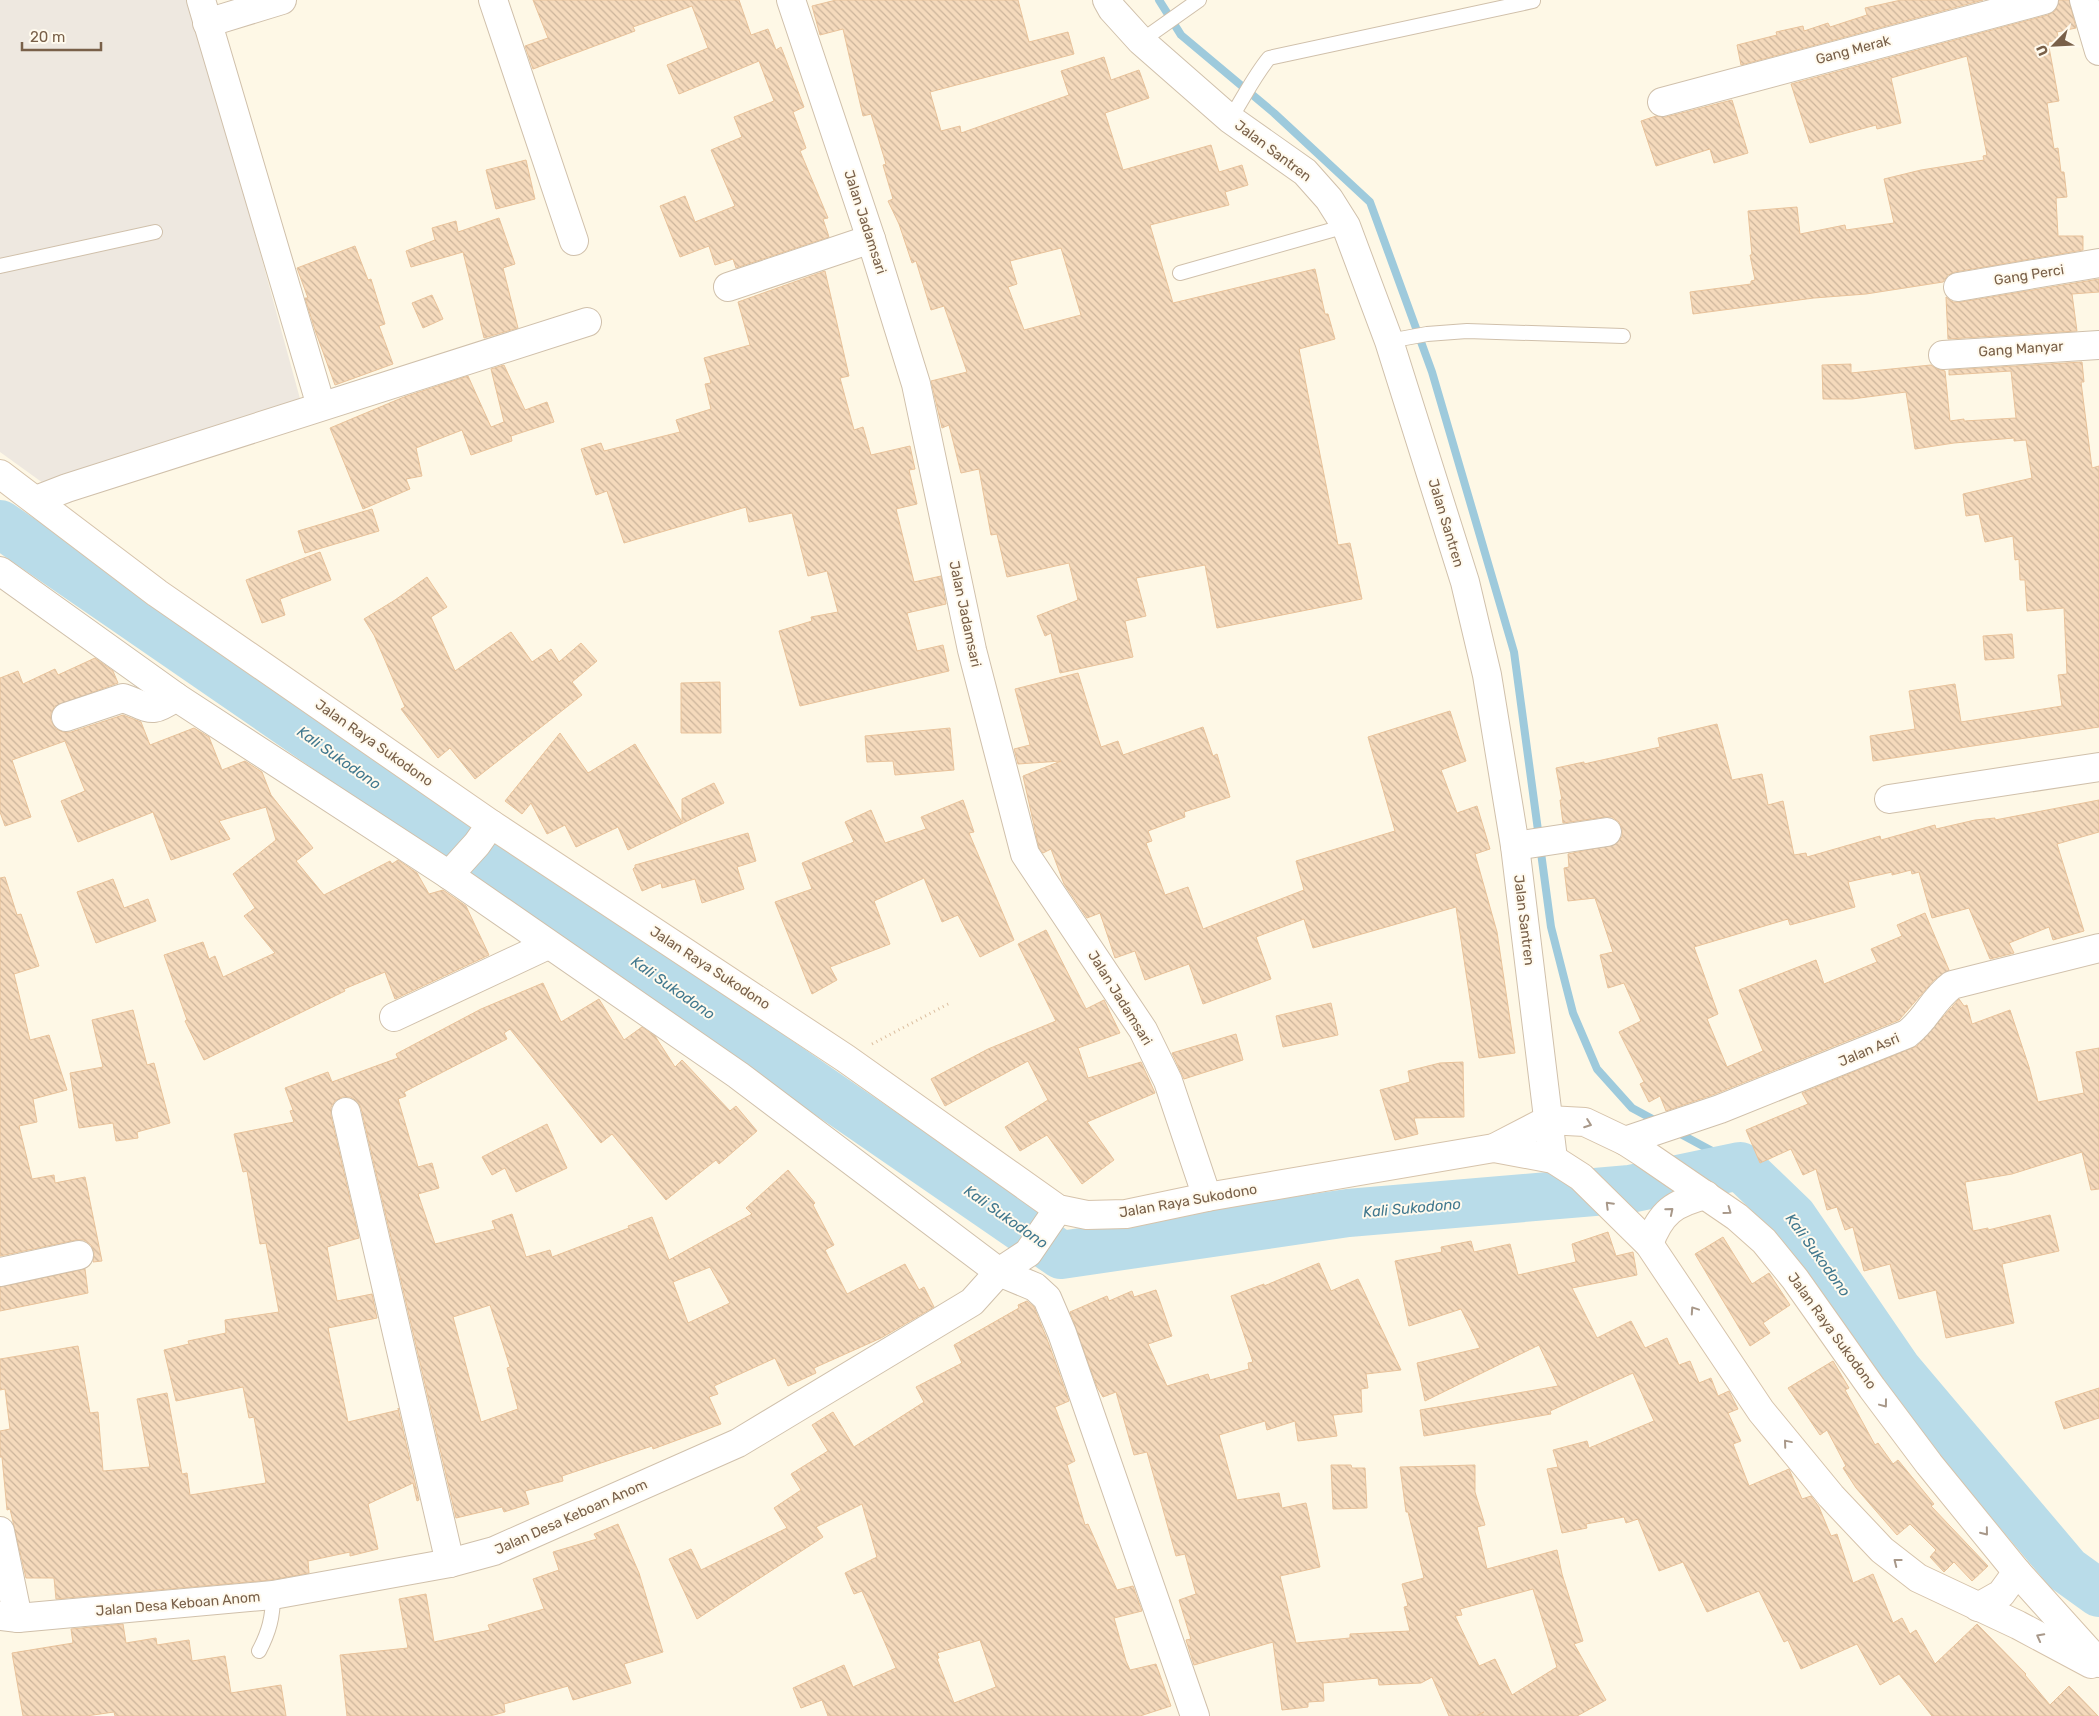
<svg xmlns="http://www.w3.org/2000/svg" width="2099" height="1716" font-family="Rubik,sans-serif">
	<defs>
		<pattern id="building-back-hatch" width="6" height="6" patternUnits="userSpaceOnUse" patternTransform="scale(1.25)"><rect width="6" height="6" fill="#f5dabc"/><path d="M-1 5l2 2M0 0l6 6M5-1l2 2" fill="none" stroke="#cbb49b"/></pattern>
	</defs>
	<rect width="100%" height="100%" fill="#fef8e6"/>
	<!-- industrial -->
	<polygon fill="#eee8e0" points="0,0 191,0 302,406 43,483 0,452"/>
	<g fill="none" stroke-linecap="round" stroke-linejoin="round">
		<!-- stream -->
		<g stroke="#9ecadc" stroke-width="8">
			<polyline points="1159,0 1181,35 1274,113 1370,202 1432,372 1514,652 1551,927 1573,1013 1597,1069 1632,1108 1658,1122"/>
			<polyline points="1675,1131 1740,1166"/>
		</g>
		<!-- river -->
		<polyline stroke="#b9dce9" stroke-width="48" points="0,524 1061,1255 1348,1213 1630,1189 1740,1166 1793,1217 1898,1370 2067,1570 2099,1593"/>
	</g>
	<!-- building -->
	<g fill="url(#building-back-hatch)" stroke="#e9c39b" fill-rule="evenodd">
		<polygon points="533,0 739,0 751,35 768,29 776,50 781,47 804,107 793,112 806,148 800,151 828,218 823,219 829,237 736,268 733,259 715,265 709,246 680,257 660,206 685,196 695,222 735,206 711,150 742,137 734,117 774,101 759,61 679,94 667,65 708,48 692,6 633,27 635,31 533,69 525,46 548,38"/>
		<path d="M836 0H1018L1029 42 1068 32 1074 54 930 92 941 131 960 126 961 133 1069 95 1061 71 1104 57 1111 80 1139 70 1149 98 1105 113 1123 170 1211 145 1219 172 1242 165 1248 185 1225 192 1229 205 1150 225 1173 303 1315 269 1325 314H1328L1335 339 1299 349 1338 545 1350 543 1362 599 1217 628 1205 565 1136 578 1146 616 1125 621 1133 657 1060 673 1051 633 1045 636 1037 616 1078 600 1069 563 1007 577 997 534 991 535 979 469 961 473 949 425 942 428 931 381 967 372 944 306 931 310 916 261 912 263 899 224 888 201 893 199 883 165 886 164 871 114 863 116 843 29 820 35 812 6ZM1061 248 1081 315 1024 330 1008 287 1017 284 1010 261Z"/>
		<polygon points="1901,0 1983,0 1741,65 1737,45 1777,35 1776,32 1803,26 1804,31 1828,23 1830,27 1867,15 1865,8"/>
		<polygon points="2059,0 2069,0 2076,28 2057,32 2059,40 2048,42 2059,101 2047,103 2054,149 2058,148 2061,172 2064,172 2067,197 2056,198 2058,236 2083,236 2083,250 1955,272 1948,275 1943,282 1866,294 1814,298 1693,314 1690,292 1751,284 1751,281 1755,280 1750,255 1752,255 1748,211 1797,207 1800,234 1845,225 1846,230 1894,223 1884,179 1921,170 1984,160 1983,156 1987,155 1967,56 1891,78 1901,123 1877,129 1876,125 1810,143 1791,84 2048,15 2055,11"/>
		<polygon points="1732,100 1748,153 1714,163 1710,149 1656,166 1641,121 1656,116 1666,117"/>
		<polygon points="526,160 535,199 496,209 486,170"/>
		<polygon points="499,218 515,264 503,268 518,328 484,338 463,252 411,267 406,251 435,240 432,228 456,221 458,232"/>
		<polygon points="355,246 368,280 371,279 385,324 379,326 393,364 335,385 315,330 305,298 308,298 297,268"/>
		<polygon points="825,271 849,376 840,378 854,430 863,427 871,455 910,446 915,469 909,470 917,504 896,509 914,582 941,576 946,604 907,613 917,651 943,645 949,671 800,706 779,631 812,621 811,617 838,612 827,571 808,576 792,513 749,522 746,507 624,543 607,491 596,495 581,449 601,443 604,451 680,432 676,420 711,409 705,384 711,383 704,358 750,345 738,302"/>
		<polygon points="2099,279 2099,292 2072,294 2077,331 1948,339 1946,297 1953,302 1961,302"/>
		<polygon points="432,295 443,319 423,328 412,303"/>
		<polygon points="2082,362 2084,382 2081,382 2092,468 2099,466 2099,727 1873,761 1870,736 1915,729 1909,691 1955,684 1961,722 2062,706 2058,675 2067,674 2064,608 2027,611 2025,580 2020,580 2019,559 2015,560 2013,536 1985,542 1979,514 1966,516 1963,494 2032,478 2026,440 2014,441 2014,438 1954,443 1915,449 1906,392 1852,399 1823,399 1822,365 1851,364 1851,373 1931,365 1937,369 1945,371 1950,421 1964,419 1964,421 2016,418 2011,371 1949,375 1949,370"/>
		<polygon points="504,365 525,410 547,402 554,422 511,436 512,441 471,455 462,430 416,448 422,476 406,479 410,489 363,509 330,428 404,397 468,376 491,427 504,422 491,369"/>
		<polygon points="372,509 379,531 305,553 298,531"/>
		<polygon points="320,552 331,580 280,599 285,615 262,623 246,580"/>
		<polygon points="427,577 447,607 431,617 455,671 511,632 532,662 551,649 559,662 581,643 597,661 572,682 582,695 475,779 450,748 438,758 401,709 405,707 374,635 364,619 395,600"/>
		<polygon points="2012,634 2014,658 1985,660 1983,636"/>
		<polygon points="95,658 113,671 118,683 55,706 51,713 51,721 56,729 63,732 71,732 123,715 141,722 150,745 194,728 209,737 222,770 245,761 262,772 271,795 313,848 296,861 324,895 390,861 392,864 398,860 417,873 429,894 443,890 466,906 489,955 395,999 385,972 344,989 345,991 204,1060 185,1021 187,1020 164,955 203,942 209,959 215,956 223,977 275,953 244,916 255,908 233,874 276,840 266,807 219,821 230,839 171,860 153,812 78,842 61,801 85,791 65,741 12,760 31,817 5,826 0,812 0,678 18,671 23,684 55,669 58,675"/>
		<polygon points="1078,673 1101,747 1118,741 1123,755 1203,727 1213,756 1217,754 1230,797 1184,812 1185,817 1148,831 1152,841 1146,843 1165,895 1188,887 1203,929 1304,890 1296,861 1395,831 1368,737 1450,711 1466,761 1441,770 1457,813 1477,806 1490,849 1475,854 1497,932 1515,1053 1479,1058 1456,907 1313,948 1304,919 1256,937 1271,979 1203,1004 1189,964 1145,980 1135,951 1115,958 1100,913 1087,918 1064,884 1051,849 1043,853 1039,848 1023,776 1061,761 1018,764 1014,749 1030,745 1015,689"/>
		<polygon points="720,682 721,733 681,733 681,683"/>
		<polygon points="1717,724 1732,780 1762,774 1768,805 1783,801 1794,855 1806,853 1807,857 1880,836 1881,840 1935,825 1936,829 1975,820 1995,818 1995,820 2099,800 2099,832 2057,844 2084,931 2053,940 2049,927 2009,943 2014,953 1990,959 1969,908 1932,918 1919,872 1912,874 1911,870 1892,875 1892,872 1848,882 1855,907 1790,925 1788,919 1694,947 1718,1014 1707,1019 1727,1067 1763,1051 1739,990 1816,960 1824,984 1877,962 1871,949 1902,936 1897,925 1925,913 1949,970 1934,980 1899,1020 1715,1094 1666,1111 1660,1096 1649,1102 1640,1084 1644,1082 1619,1032 1641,1021 1624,983 1608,988 1600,955 1613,952 1595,898 1568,901 1564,868 1569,867 1568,854 1616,844 1622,837 1622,829 1619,822 1612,817 1605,817 1563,823 1560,800 1562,800 1556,768 1584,762 1584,764 1660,747 1658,738"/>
		<polygon points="950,728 954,770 895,775 893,761 867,762 865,736"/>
		<polygon points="560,733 588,773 635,744 682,822 682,799 714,783 724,803 628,850 618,827 576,847 565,825 547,834 531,803 522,814 505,801"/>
		<polygon points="963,800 974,832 969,833 1014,940 980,957 958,915 942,922 924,878 874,901 890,944 830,967 837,980 812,994 775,902 812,889 802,863 854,842 845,822 871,810 885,843 926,829 921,817"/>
		<polygon points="748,833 756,861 737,867 744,889 702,903 695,879 662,888 661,883 642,891 633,869 635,867 635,865"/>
		<polygon points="5,877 17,915 21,914 39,966 14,974 30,1040 49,1035 67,1090 33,1099 37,1122 19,1126 32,1179 54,1175 55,1183 85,1177 102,1261 93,1262 94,1252 91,1245 84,1240 76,1240 0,1256 0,878"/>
		<polygon points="113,879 124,908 148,899 156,921 96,943 77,892"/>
		<polygon points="1046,930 1086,1009 1104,1000 1120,1033 1078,1048 1088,1078 1141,1062 1155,1093 1087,1122 1114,1160 1082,1184 1047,1135 1020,1151 1005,1127 1048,1100 1028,1061 945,1106 931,1079 988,1049 1056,1021 1018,944"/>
		<path d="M543 983 561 1022 599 999 624 1040 642 1027 655 1036 675 1067 682 1060 730 1111 736 1106 757 1131 719 1164 716 1160 666 1200 612 1134 601 1143 510 1029 504 1033 507 1039 404 1092 406 1096 398 1099 418 1167 432 1163 439 1188 418 1194 435 1244 495 1229 492 1221 512 1214 526 1257 550 1250 552 1257 629 1228 628 1226 652 1217 669 1260 752 1214 746 1208 788 1170 815 1203 813 1205 834 1245 825 1250 847 1294 905 1264 919 1290 924 1287 934 1307 881 1338 814 1368 816 1373 788 1386 775 1358 714 1386 718 1394 709 1397 721 1424 653 1449 652 1446 562 1476 563 1481 525 1491 529 1504 504 1512 502 1507 456 1518 361 1108 358 1102 351 1097H342L335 1101 331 1107V1116L359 1238 327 1247 337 1301 372 1294 377 1318 328 1328 348 1422 399 1410 398 1408 419 1500 417 1501 413 1483 368 1504 378 1549 350 1556V1552L308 1561 309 1573 271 1580 56 1599 54 1578H26L10 1509 7 1510 2 1457H0V1431L10 1429 5 1389 0 1390V1359L78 1346 90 1413 98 1412 103 1471 150 1467 137 1399 167 1393 182 1474 187 1473 190 1495 266 1483 254 1417 249 1418 243 1387 176 1401 164 1350 189 1344 188 1341 226 1333 225 1320 279 1312 266 1243 260 1244 247 1171 243 1172 234 1134 294 1122 290 1111 293 1110 285 1088 328 1072 332 1082 398 1058 396 1054 481 1009ZM710 1267 730 1303 688 1323 673 1282ZM490 1305 510 1367 507 1368 518 1409 481 1422 453 1317Z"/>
		<polygon points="1959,999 1964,1006 1967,1005 1972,1024 2010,1010 2029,1067 2038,1102 2084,1093 2076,1052 2099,1048 2099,1189 2091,1190 2082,1152 2012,1174 1965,1182 1973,1231 1988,1228 1988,1230 2050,1215 2059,1251 2002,1264 2014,1323 1946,1338 1936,1290 1899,1299 1890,1264 1864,1271 1853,1227 1845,1230 1837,1207 1827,1210 1816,1169 1803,1175 1791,1149 1760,1163 1746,1130 1808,1104 1802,1093 1917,1046"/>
		<polygon points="1331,1003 1338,1035 1283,1047 1276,1016"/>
		<polygon points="133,1010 147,1065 154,1063 170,1123 137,1132 138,1138 116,1141 113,1123 79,1128 70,1073 103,1067 92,1020"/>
		<polygon points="1236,1034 1243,1060 1184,1079 1172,1053"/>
		<polygon points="1463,1062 1464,1117 1414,1118 1418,1134 1395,1140 1380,1090 1410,1082 1408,1071 1440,1063"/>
		<polygon points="547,1124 567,1168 516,1192 505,1168 492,1175 482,1157"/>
		<polygon points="1608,1232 1616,1256 1633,1252 1637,1275 1572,1288 1597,1338 1631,1321 1645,1348 1667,1338 1679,1365 1690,1361 1699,1383 1711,1378 1718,1396 1729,1391 1738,1409 1728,1413 1741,1441 1733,1444 1749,1486 1789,1469 1802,1499 1811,1496 1819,1507 1831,1536 1837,1534 1853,1583 1873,1574 1893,1623 1902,1618 1910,1634 1916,1630 1935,1664 1977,1624 2026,1674 2025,1675 2050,1705 2069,1686 2098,1716 1932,1716 1899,1674 1880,1685 1857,1644 1801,1669 1788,1640 1784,1642 1759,1591 1707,1612 1683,1562 1659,1571 1638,1519 1626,1523 1624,1517 1586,1524 1587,1528 1562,1533 1547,1469 1558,1467 1553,1450 1587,1441 1589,1448 1654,1421 1633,1373 1550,1411 1551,1414 1424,1436 1420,1410 1558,1386 1539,1345 1425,1401 1417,1363 1480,1348 1461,1309 1409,1326 1395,1261 1442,1252 1441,1247 1471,1241 1474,1252 1510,1244 1518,1275 1576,1262 1572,1244"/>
		<polygon points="1723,1237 1752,1284 1769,1273 1790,1305 1763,1323 1770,1333 1750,1346 1695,1254"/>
		<path d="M1319 1263 1331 1291 1358 1279 1401 1370 1366 1374 1368 1388 1361 1389 1362 1412 1333 1415 1337 1436 1298 1441 1295 1421 1267 1430 1265 1421 1219 1435 1237 1500 1279 1493 1282 1508 1306 1503 1320 1567 1280 1576 1296 1643 1350 1638V1634L1410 1631 1404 1607 1408 1606 1402 1584 1424 1578 1408 1512H1406L1400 1467 1475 1465V1492L1485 1525 1477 1527 1487 1569 1557 1550 1562 1574 1583 1641 1574 1644 1606 1700 1577 1716H1477L1484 1712 1476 1716H1449L1432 1677 1421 1683 1379 1685 1378 1678 1323 1683 1324 1701 1308 1702V1707L1282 1710 1273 1642 1194 1665 1186 1640 1191 1639 1179 1600 1196 1594 1185 1554 1176 1556 1147 1452 1134 1455 1116 1392 1103 1397 1097 1387 1070 1312 1107 1296 1109 1301 1132 1291 1134 1297 1156 1290 1172 1336 1148 1344 1167 1386 1208 1374 1210 1380 1249 1369 1248 1363 1253 1362 1231 1296 1264 1284V1286ZM1533 1589 1557 1667 1512 1695 1495 1659 1479 1666 1455 1616 1462 1615 1460 1609Z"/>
		<polygon points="85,1269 88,1293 0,1311 0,1287"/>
		<path d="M1027 1301 1034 1307 1047 1339 1069 1401 1055 1407 1075 1461 1067 1465 1085 1525 1088 1524 1117 1590 1133 1586 1142 1611 1114 1618 1126 1661 1130 1670 1156 1664 1171 1706 1140 1716H828L822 1700 801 1708 793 1688 844 1665 853 1687 896 1668 862 1591 854 1594 845 1573 877 1557 862 1504 816 1527 823 1537 697 1619 669 1559 691 1549 701 1570 787 1528 774 1508 801 1490 791 1474 828 1451 812 1425 833 1412 854 1447 924 1402 916 1387 962 1363 954 1345 1019 1308 1018 1305ZM980 1640 996 1687 954 1703 937 1659 939 1658 937 1653Z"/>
		<polygon points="1833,1361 1849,1388 1845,1390 1875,1445 1878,1443 1893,1464 1898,1460 1934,1504 1931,1506 1988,1566 1972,1581 1954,1562 1944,1572 1930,1557 1936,1550 1910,1524 1897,1535 1856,1488 1843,1468 1846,1466 1827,1430 1820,1435 1788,1388"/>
		<polygon points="2099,1388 2099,1418 2064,1429 2055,1402"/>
		<polygon points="1331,1465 1351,1465 1352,1468 1365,1468 1367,1508 1333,1509"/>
		<polygon points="618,1524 639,1573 663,1652 624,1664 631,1683 573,1700 568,1686 504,1704 505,1712 490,1716 347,1716 340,1655 408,1648 399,1599 426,1594 434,1642 490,1630 488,1625 544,1609 533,1579 559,1570 553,1552 597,1539 594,1534"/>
		<polygon points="123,1624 126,1643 156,1638 157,1645 189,1640 192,1661 225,1656 231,1693 281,1685 286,1716 115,1716 114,1712 86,1716 23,1716 12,1653 73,1643 71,1629"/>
	</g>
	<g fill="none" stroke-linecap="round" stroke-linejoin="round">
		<defs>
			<g id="service">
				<polyline points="1141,41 1199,0"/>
				<path d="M1230 119C1243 99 1254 76 1269 58L1533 1"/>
				<polyline points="0,266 155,232"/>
				<polyline points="1180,273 1346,226"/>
				<polyline points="1389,341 1427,334 1467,331 1623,336"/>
				<path d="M259 1651C269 1632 273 1617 273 1595"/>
			</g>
			<g id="minor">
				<polyline points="201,0 321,406"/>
				<polyline points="493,0 574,241"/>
				<polyline points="791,0 871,239 916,384 972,650 1025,854 1143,1030 1168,1081 1207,1197"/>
				<polyline points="2084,0 2099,51"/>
				<polyline points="207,23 282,0"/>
				<polyline points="1662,102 2044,0"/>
				<polyline points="728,287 871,239"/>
				<polyline points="1958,287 2099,263"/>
				<polyline points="1943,355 2099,345"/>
				<polyline points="36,500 67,488 587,322"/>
				<polyline points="0,571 176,697 449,875 738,1075 999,1272 1035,1287 1047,1298 1062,1333 1195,1716"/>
				<path d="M66 717 123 698C152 708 149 715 176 697"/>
				<polyline points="1889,799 2099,767"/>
				<polyline points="1515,846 1607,832"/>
				<polyline points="449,875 477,844 491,824"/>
				<polyline points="394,1017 548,945"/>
				<polyline points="346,1112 450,1563"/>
				<path d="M1625 1141 1720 1109 1907 1034C1927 1019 1931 1001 1952 985L2099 948"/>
				<polyline points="0,1272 79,1255"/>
				<polyline points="0,1531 18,1618"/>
				<polyline points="0,1616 18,1618 273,1595 450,1563 494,1551 738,1443 972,1302 999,1272 1028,1253 1058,1209"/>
			</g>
			<polyline id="tertiary" points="1107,0 1112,9 1141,41 1230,119 1305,172 1329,199 1346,226 1389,341 1465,582 1487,675 1515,846 1553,1159"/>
			<g id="secondary">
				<polyline points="0,474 157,593 491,824 845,1058 1058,1209 1087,1215 1126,1214 1207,1197 1494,1148 1548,1120 1585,1122 1625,1141 1642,1152 1737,1217 1764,1241 1795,1279 1872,1388 1929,1464 2017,1572 2099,1663"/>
				<polyline points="1494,1148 1553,1159 1581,1177 1649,1244 1761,1411 1831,1496 1882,1550 1918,1578 2018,1625 2091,1664"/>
				<path d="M1649 1244C1661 1212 1674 1203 1706 1195"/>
				<polyline points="1978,1607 2001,1594 2017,1572"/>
			</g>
		</defs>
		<!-- service casing -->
		<use href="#service" stroke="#d0c0ab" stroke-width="16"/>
		<!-- minor casing -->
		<use href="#minor" stroke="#d0c0ab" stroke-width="30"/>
		<!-- tertiary casing -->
		<use href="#tertiary" stroke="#d0c0ab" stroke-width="30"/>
		<!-- secondary casing -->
		<use href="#secondary" stroke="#d6c3ab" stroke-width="30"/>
		<!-- path -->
		<polyline stroke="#dbbd9e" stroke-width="3" stroke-dasharray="1 4" stroke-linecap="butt" points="872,1044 950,1003"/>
		<!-- service -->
		<use href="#service" stroke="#fff" stroke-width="14"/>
		<!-- minor -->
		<use href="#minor" stroke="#fff" stroke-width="28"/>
		<!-- tertiary -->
		<use href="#tertiary" stroke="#fff" stroke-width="28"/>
		<!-- secondary -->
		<use href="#secondary" stroke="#fff" stroke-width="28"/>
	</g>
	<!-- one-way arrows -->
	<defs><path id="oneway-chevron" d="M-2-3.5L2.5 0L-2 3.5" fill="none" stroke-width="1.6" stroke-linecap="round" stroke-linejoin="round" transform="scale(1.25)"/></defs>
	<g stroke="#a89889">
		<use href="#oneway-chevron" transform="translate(1588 1124) rotate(20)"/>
		<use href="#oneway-chevron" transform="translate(1609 1205) rotate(-135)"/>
		<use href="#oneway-chevron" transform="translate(1670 1211) rotate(-40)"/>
		<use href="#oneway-chevron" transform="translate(1728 1211) rotate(36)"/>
		<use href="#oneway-chevron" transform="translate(1694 1310) rotate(-124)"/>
		<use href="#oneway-chevron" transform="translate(1884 1404) rotate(53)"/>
		<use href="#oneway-chevron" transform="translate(1787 1443) rotate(-130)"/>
		<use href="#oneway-chevron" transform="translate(1985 1532) rotate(51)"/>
		<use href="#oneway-chevron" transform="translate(1897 1562) rotate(-142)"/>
		<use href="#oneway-chevron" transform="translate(2040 1637) rotate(-152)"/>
	</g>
	<g text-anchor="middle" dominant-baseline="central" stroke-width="4" stroke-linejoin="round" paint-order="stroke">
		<!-- street labels -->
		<g font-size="14" fill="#796049" stroke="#fffaee">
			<text transform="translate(1853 50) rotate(-15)">Gang Merak</text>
			<text transform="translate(1273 151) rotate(37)">Jalan Santren</text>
			<text transform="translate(865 222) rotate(72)">Jalan Jadamsari</text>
			<text transform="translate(2029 275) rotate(-9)">Gang Perci</text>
			<text transform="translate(2021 349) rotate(-4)">Gang Manyar</text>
			<text transform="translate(1446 523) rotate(73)">Jalan Santren</text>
			<text transform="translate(965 614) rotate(78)">Jalan Jadamsari</text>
			<text transform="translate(374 743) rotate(35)">Jalan Raya Sukodono</text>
			<text transform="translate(1524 920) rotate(83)">Jalan Santren</text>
			<text transform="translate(710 968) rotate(33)">Jalan Raya Sukodono</text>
			<text transform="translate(1120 998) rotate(58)">Jalan Jadamsari</text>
			<text transform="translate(1869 1050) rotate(-23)">Jalan Asri</text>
			<text transform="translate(1188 1201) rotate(-10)">Jalan Raya Sukodono</text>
			<text transform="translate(1832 1331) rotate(54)">Jalan Raya Sukodono</text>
			<text transform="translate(571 1517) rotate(-24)">Jalan Desa Keboan Anom</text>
			<text transform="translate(178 1604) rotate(-5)">Jalan Desa Keboan Anom</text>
		</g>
		<!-- water labels -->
		<g font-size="15" font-style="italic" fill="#41788e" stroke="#fffaee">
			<text transform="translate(339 758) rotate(35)">Kali Sukodono</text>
			<text transform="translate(673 988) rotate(35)">Kali Sukodono</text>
			<text transform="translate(1412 1208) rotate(-5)">Kali Sukodono</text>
			<text transform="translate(1006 1217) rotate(35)">Kali Sukodono</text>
			<text transform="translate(1818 1255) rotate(54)">Kali Sukodono</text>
		</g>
	</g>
	<!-- north arrow -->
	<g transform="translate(2054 45) rotate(246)" stroke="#fffaee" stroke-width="4" paint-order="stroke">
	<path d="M0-4L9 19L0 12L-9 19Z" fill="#796049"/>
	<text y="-8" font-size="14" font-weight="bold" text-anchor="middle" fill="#796049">U</text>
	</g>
	<!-- scale -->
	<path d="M22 42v8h79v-8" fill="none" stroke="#796049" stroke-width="2.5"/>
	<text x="30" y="42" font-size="15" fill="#796049" stroke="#fffaee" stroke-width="4" paint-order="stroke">20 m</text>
</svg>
